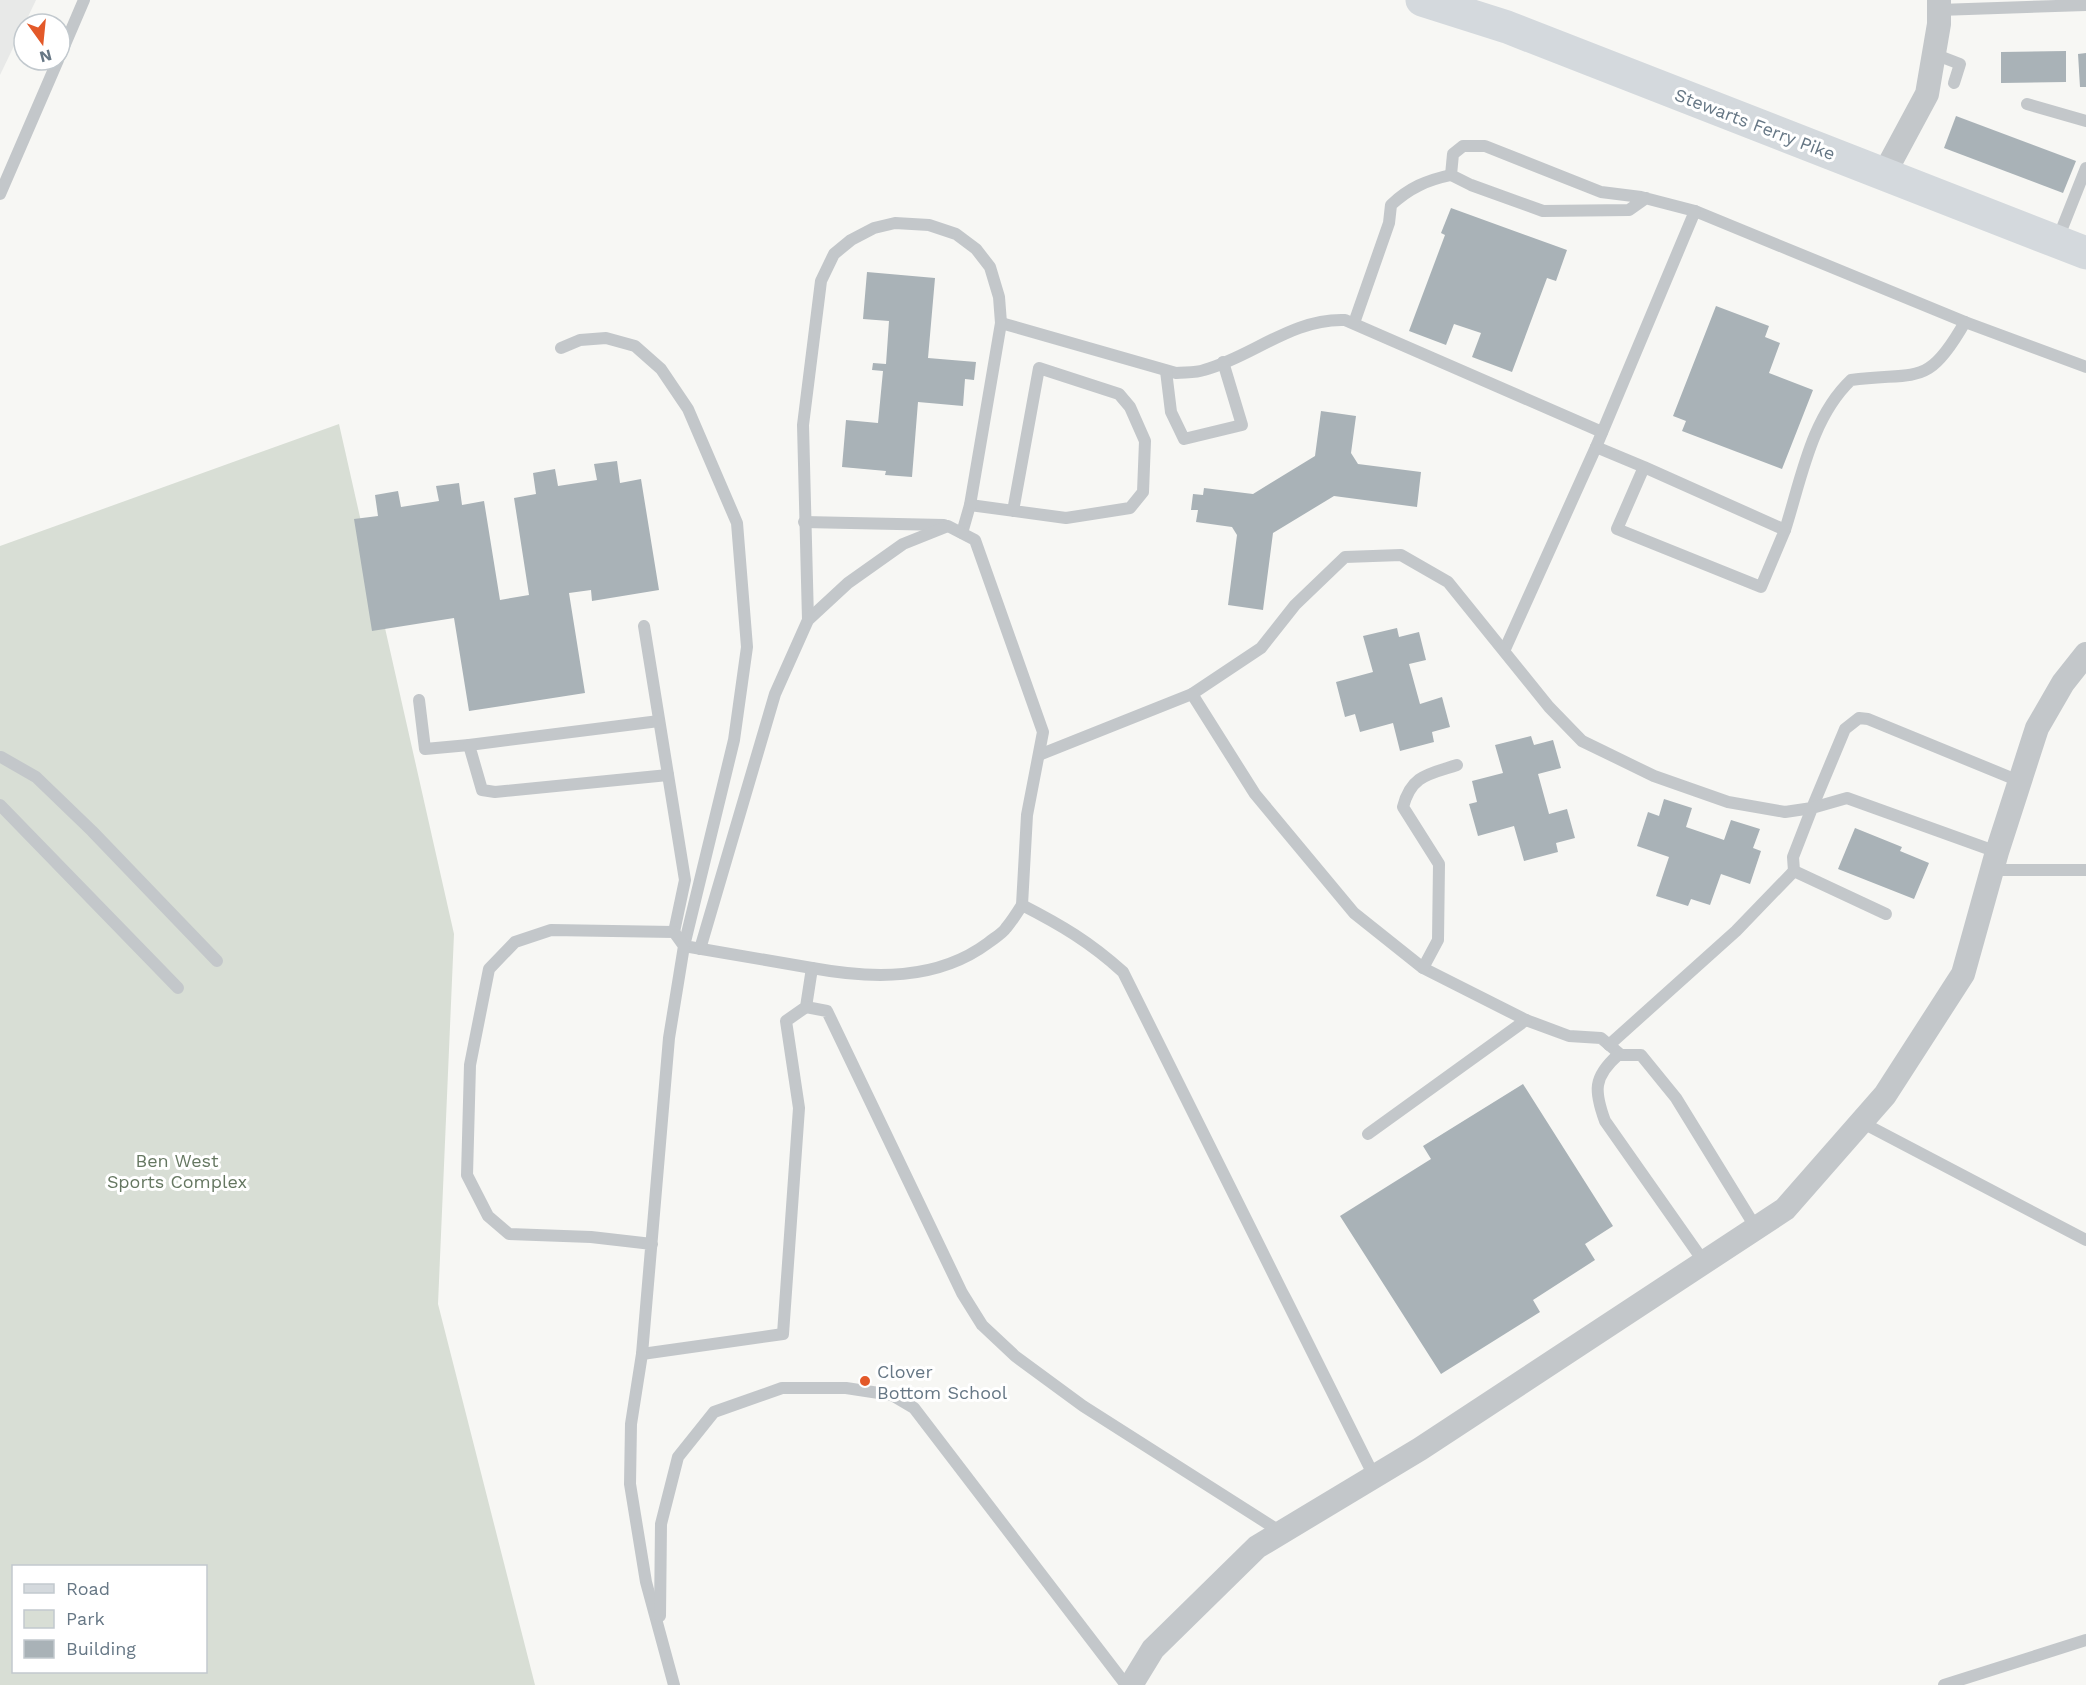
<svg xmlns="http://www.w3.org/2000/svg" width="2086" height="1685" font-family="'Work Sans',sans-serif">
	<rect width="100%" height="100%" fill="#f7f7f4"/>
	<!-- built -->
	<polygon fill="#e8e9e8" points="0,0 36,0 0,75"/>
	<!-- green -->
	<path fill="#d8ded5" fill-rule="evenodd" d="M339 424 454 934 438 1304 535 1685H0V546ZM14 1566H206V1672H14Z"/>
	<!-- building -->
	<g fill="#a9b2b7">
		<polygon points="2066,51 2066,82 2001,83 2001,52"/>
		<polygon points="2086,53 2086,87 2080,87 2078,54"/>
		<polygon points="1956,116 2076,161 2063,193 1944,148"/>
		<polygon points="1451,208 1567,250 1556,281 1547,278 1512,372 1472,357 1481,333 1454,324 1446,345 1409,331 1445,235 1441,233"/>
		<polygon points="867,272 935,278 928,358 976,362 974,380 965,379 963,406 918,402 912,477 885,475 886,471 842,467 846,420 878,423 883,371 872,370 873,363 886,364 889,321 863,319"/>
		<polygon points="1716,306 1769,326 1765,337 1780,343 1769,373 1813,390 1782,469 1682,431 1686,421 1673,416"/>
		<polygon points="1321,411 1356,416 1351,453 1358,464 1421,472 1417,507 1334,496 1273,533 1263,610 1228,605 1237,535 1232,527 1196,522 1198,510 1191,510 1193,494 1203,495 1204,488 1253,494 1315,456"/>
		<polygon points="617,461 620,483 641,479 659,590 592,601 591,590 569,593 585,693 469,711 454,618 372,631 354,519 378,516 375,495 398,491 401,507 439,501 436,486 459,483 462,505 484,501 500,600 529,595 514,498 536,494 533,473 555,469 558,486 597,480 594,464"/>
		<polygon points="1397,628 1399,637 1419,632 1426,660 1409,664 1420,704 1442,697 1450,727 1432,732 1434,742 1400,751 1393,723 1360,732 1355,714 1345,717 1336,682 1373,672 1363,636"/>
		<polygon points="1531,736 1534,745 1553,740 1561,768 1538,774 1549,814 1567,809 1575,838 1556,843 1558,852 1524,861 1514,826 1478,836 1469,804 1477,802 1472,781 1503,773 1495,745"/>
		<polygon points="1664,799 1692,808 1686,827 1724,840 1731,820 1760,829 1753,848 1761,851 1750,884 1721,874 1710,905 1691,899 1688,906 1656,896 1669,857 1637,846 1648,812 1659,816"/>
		<polygon points="1855,828 1902,847 1900,851 1929,863 1914,899 1838,869"/>
		<polygon points="1523,1084 1613,1226 1585,1244 1595,1260 1533,1300 1540,1312 1441,1374 1340,1216 1431,1159 1423,1146"/>
	</g>
	<g fill="none" stroke-linecap="round" stroke-linejoin="round">
		<!-- lane -->
		<g stroke="#c3c7ca" stroke-width="12">
			<polyline points="1939,10 2086,5"/>
			<polyline points="1934,54 1960,64 1954,83"/>
			<polyline points="60,56 84,0"/>
			<polyline points="2027,104 2086,121"/>
			<polyline points="0,194 58,60"/>
			<polyline points="1646,198 1629,210 1543,211 1471,185 1451,175 1453,154 1463,146 1485,146 1601,192 1641,197 1695,211 1965,322 2086,367"/>
			<polyline points="2057,241 2086,168"/>
			<path d="M1001 323 1176 373C1185 372 1196 373 1204 370 1252 357 1292 318 1345 320L1602 432"/>
			<path d="M1354 323 1389 223 1391 205C1409 188 1427 180 1451 175"/>
			<polyline points="561,348 580,340 606,338 635,346 661,369 688,409 737,523 747,647 734,740 684,946 812,968 806,1007 786,1021 799,1108 783,1334 642,1354"/>
			<polyline points="1166,371 1171,412 1184,439 1242,425 1223,362"/>
			<polyline points="1596,447 1644,467 1617,529 1761,587 1785,530 1644,467"/>
			<polyline points="970,505 1066,518 1130,508 1143,492 1145,441 1130,407 1119,394 1039,368 1013,511"/>
			<polyline points="804,522 944,525"/>
			<path d="M1785 530C1801 480 1811 418 1851 380 1918 371 1927 389 1965 322"/>
			<polyline points="808,620 803,425 821,281 834,254 851,240 874,228 895,223 929,225 956,234 976,249 990,267 999,297 1001,323 970,505 962,533"/>
			<polyline points="644,626 685,880 674,932"/>
			<polyline points="1505,649 1596,447 1695,211"/>
			<polyline points="1192,694 1261,648 1295,605 1345,557 1401,555 1448,582 1549,707 1582,741 1654,776 1728,802 1785,812 1812,808 1845,729 1859,718 1868,719 2019,781"/>
			<polyline points="419,700 425,749 469,745"/>
			<polyline points="659,721 469,745 482,790 495,792 668,775"/>
			<polyline points="1039,755 1192,694 1255,794 1354,913 1423,968 1526,1020 1569,1036 1601,1038 1621,1055"/>
			<polyline points="1,757 36,777 92,831 217,961"/>
			<polyline points="0,805 178,988"/>
			<polyline points="1992,870 2086,870"/>
			<polyline points="1886,914 1794,871 1793,857 1812,808 1847,798 1997,852"/>
			<polyline points="700,949 775,694 808,620 848,583 903,544 948,526 975,540 1043,732 1027,815 1022,905"/>
			<path d="M812 968C872 979 937 981 988 943 994 938 1002 934 1006 928 1012 921 1017 913 1022 905 1061 925 1090 942 1123 972L1374 1476"/>
			<path d="M1423 968 1438 940 1439 864 1403 807C1411 775 1429 774 1457 765"/>
			<polyline points="806,1007 827,1011 962,1293 982,1325 1015,1356 1083,1406 1281,1532"/>
			<polyline points="1609,1045 1736,931 1794,871"/>
			<polyline points="1861,1122 2086,1240"/>
			<polyline points="1368,1134 1526,1020"/>
			<polyline points="652,1244 591,1237 509,1234 488,1216 467,1175 470,1065 489,969 515,942 551,930 674,932 684,946 669,1038 642,1354 631,1424 630,1484 646,1582 674,1685"/>
			<path d="M1704 1262 1605 1121C1594 1091 1593 1077 1618 1055H1641L1676 1098 1756 1228"/>
			<polyline points="660,1616 661,1524 678,1457 714,1412 782,1388 846,1388 892,1395 914,1408 1126,1685"/>
			<polyline points="1944,1685 2086,1640"/>
		</g>
		<!-- street -->
		<g stroke="#c3c7ca" stroke-width="24">
			<polyline points="1884,174 1927,94 1939,24 1939,0"/>
			<polyline points="1131,1685 1153,1649 1257,1547 1420,1449 1785,1209 1885,1095 1963,974 1997,852 2037,728 2063,683 2086,654"/>
		</g>
		<!-- secondary -->
		<polyline stroke="#d4d9dd" stroke-width="33" points="1422,0 1507,27 2086,253"/>
	</g>
	<!-- markers -->
	<circle fill="#e35929" stroke="#fff" stroke-width="2" cx="865" cy="1381" r="6"/>
	<g text-anchor="middle" dominant-baseline="central" stroke-width="6" stroke-linejoin="round" paint-order="stroke">
		<!-- street labels -->
		<g font-size="18" fill="#667785" stroke="#fff">
			<text transform="translate(1755 124) rotate(21)">Stewarts Ferry Pike</text>
		</g>
		<!-- park labels -->
		<g font-size="18" fill="#657761" stroke="#fff">
			<text x="177" y="1160">Ben West<tspan x="177" dy="21">Sports Complex</tspan></text>
		</g>
		<!-- poi labels -->
		<g font-size="18" fill="#667785" stroke="#fff" text-anchor="start">
			<text x="877" y="1371">Clover<tspan x="877" dy="21">Bottom School</tspan></text>
		</g>
	</g>
	<!-- legend -->
	<rect x="12" y="1565" width="195" height="108" fill="#ffffff" stroke="#c2c9ce" stroke-width="1.5"/>
	<rect x="24" y="1584" width="30" height="9" fill="#d4d9dd" stroke="#c2c9ce" stroke-width="1.5"/>
	<text x="66" y="1595" font-size="18" fill="#667785">Road</text>
	<rect x="24" y="1610" width="30" height="18" fill="#d8ded5" stroke="#c2c9ce" stroke-width="1.5"/>
	<text x="66" y="1625" font-size="18" fill="#667785">Park</text>
	<rect x="24" y="1640" width="30" height="18" fill="#a9b2b7" stroke="#c2c9ce" stroke-width="1.5"/>
	<text x="66" y="1655" font-size="18" fill="#667785">Building</text>
	<!-- north arrow -->
	<g transform="translate(42 42) rotate(165)"><circle r="28" fill="#ffffff" stroke="#c2c9ce" stroke-width="1.5"/>
	<path d="M0-4.5L10 22L0 15L-10 22Z" fill="#e35929"/>
	<text y="-9" font-size="16" font-weight="bold" text-anchor="middle" fill="#667785">N</text>
	</g>
</svg>
